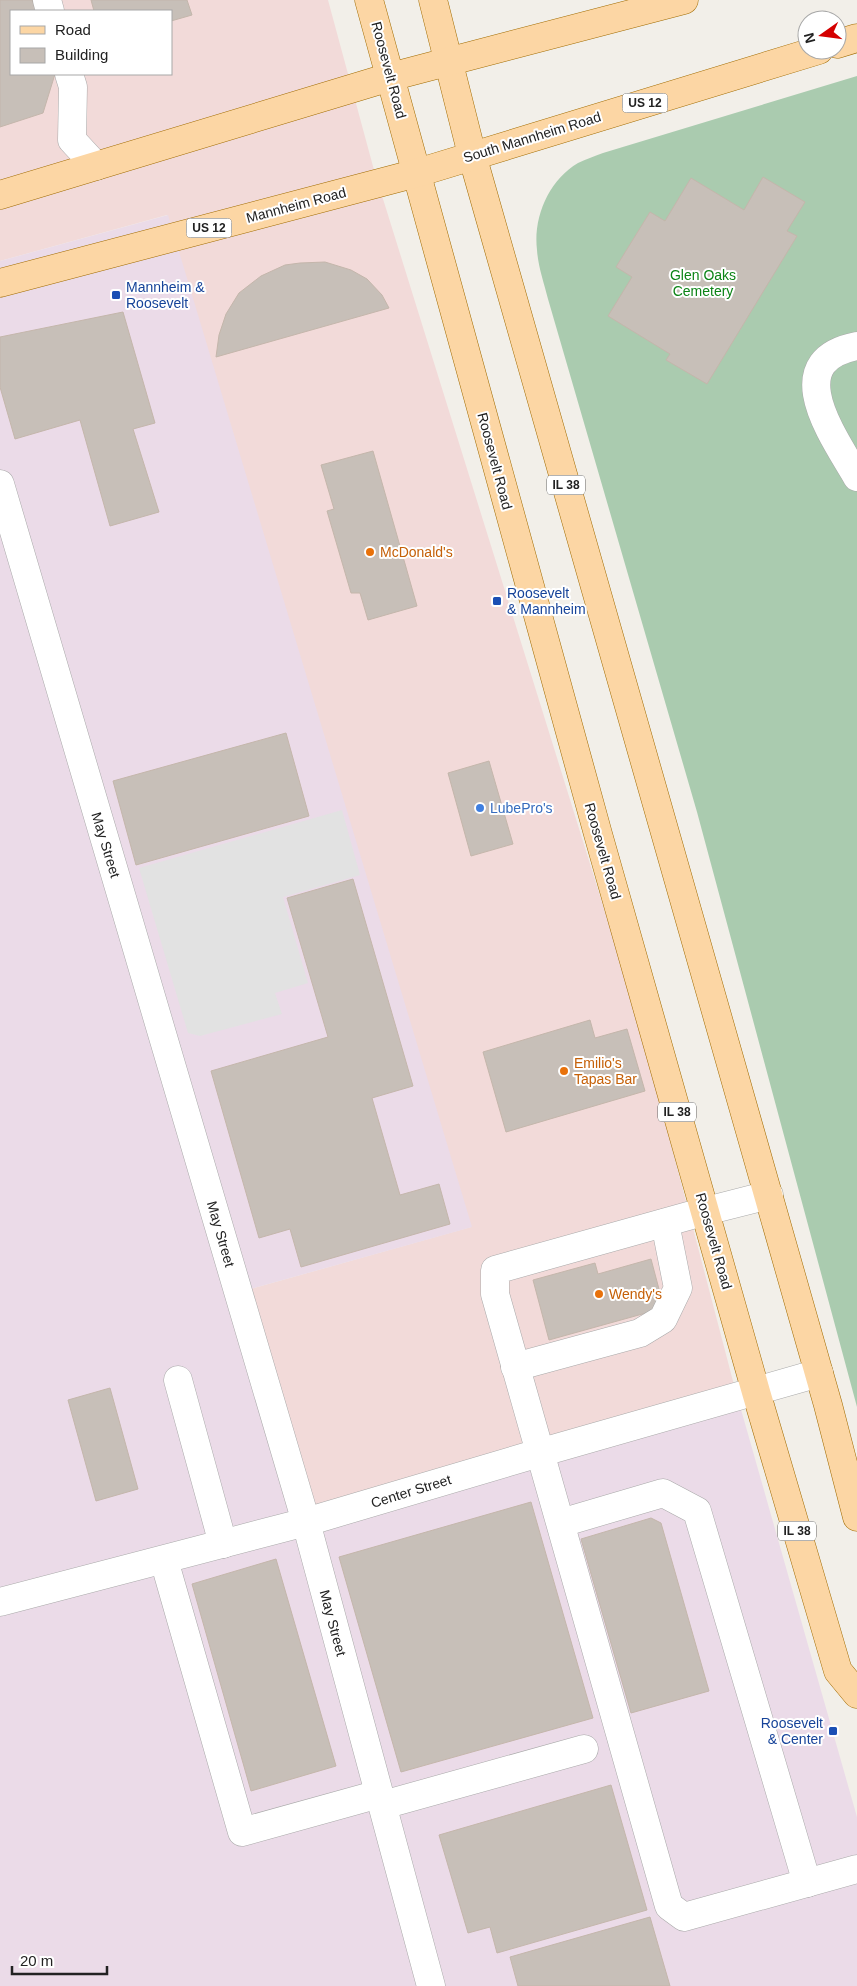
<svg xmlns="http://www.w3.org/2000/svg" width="857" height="1986" font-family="Arial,sans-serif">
	<rect width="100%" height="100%" fill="#f2efe9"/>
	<!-- commercial -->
	<path fill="#f2dad9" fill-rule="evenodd" d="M0 0H328L374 170 638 1018 734 1385 312 1515 247 1290 471 1227 167 215 0 261ZM11 11H171V74H11Z"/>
	<!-- industrial -->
	<polygon fill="#ebdbe8" points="168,215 472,1227 247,1290 311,1514 734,1385 857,1817 857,1986 0,1986 0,261"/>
	<!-- cemetery -->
	<path fill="#aacbaf" d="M857 76V1407L697 812 548 299C544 283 538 266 537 250 533 217 549 180 578 163 586 159 595 156 603 153Z"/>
	<!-- parking -->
	<polygon fill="#e2e2e2" points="342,810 360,875 283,897 308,983 275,993 282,1014 200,1036 188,1033 139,868"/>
	<!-- building -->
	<g fill="#c7bfb8" stroke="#c4b6ab">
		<polygon points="0,0 32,0 36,11 11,11 11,74 55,74 43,113 0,127"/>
		<polygon points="91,0 187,0 192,15 171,21 171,11 94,11"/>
		<polygon points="763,177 805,202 787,231 797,236 707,384 666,360 670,354 608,316 632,277 616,267 650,212 665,221 691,178 744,210"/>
		<polygon points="325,262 351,270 367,279 382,295 389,308 216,357 219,335 226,314 239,293 261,276 285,265 300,263"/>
		<polygon points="123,312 155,423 133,429 159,512 110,526 80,420 15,439 0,387 0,337"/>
		<polygon points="373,451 417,606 368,620 360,593 351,593 327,511 334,509 321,465"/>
		<polygon points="286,733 309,816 136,865 113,781"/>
		<polygon points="489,761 513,844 471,856 448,773"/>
		<polygon points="353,879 413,1086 372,1098 400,1195 439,1184 450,1224 301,1267 290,1229 259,1238 211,1071 328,1037 287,898"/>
		<polygon points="590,1020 595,1038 627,1029 645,1091 506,1132 483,1052"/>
		<polygon points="651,1259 664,1308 549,1340 533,1280 595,1263 598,1274"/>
		<polygon points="110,1388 138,1489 96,1501 68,1400"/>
		<polygon points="531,1502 593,1718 401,1772 339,1557"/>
		<polygon points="651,1518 661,1523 709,1691 631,1713 581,1539"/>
		<polygon points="276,1559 336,1766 251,1791 192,1584"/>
		<polygon points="611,1785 647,1910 497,1953 490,1927 468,1933 439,1835"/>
		<polygon points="650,1917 670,1986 518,1986 510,1957"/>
	</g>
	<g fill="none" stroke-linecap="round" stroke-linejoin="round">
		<defs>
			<g id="minor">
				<polyline points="47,0 50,11"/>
				<polyline points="69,74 73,87 72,140 96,166"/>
				<path d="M857 346C778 361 834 437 857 477"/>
				<polyline points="0,484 306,1522 431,1986"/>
				<polyline points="769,1195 706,1211 495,1270 495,1294 669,1906 684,1917 857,1869"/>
				<polyline points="515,1367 640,1333 663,1319 678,1288 665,1223"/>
				<polyline points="178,1380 223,1544"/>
				<polyline points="561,1523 663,1493 697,1511 807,1883"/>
				<polyline points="164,1560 242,1832 379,1794"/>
				<polyline points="0,1602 306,1522 539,1453 819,1373"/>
				<polyline points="383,1805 584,1749"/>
			</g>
			<g id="major">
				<polyline points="369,0 598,834 756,1392 838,1671 857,1694"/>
				<polyline points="433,0 472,155 828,1405 857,1517"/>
				<polyline points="837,44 857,38"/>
				<polyline points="0,195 390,77 684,0"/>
				<polyline points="0,283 417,173 819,50"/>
			</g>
		</defs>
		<!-- minor casing -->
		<use href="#minor" stroke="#a9a9a9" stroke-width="29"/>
		<!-- major casing -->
		<use href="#major" stroke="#a06b00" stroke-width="29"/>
		<!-- minor -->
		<use href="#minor" stroke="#fff" stroke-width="28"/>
		<!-- major -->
		<use href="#major" stroke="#fcd6a4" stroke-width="28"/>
	</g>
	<!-- markers -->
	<g fill="#1a4fb4" stroke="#fff" stroke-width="2">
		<rect x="111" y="290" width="10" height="10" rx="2.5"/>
		<rect x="492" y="596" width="10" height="10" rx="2.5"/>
		<rect x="828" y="1726" width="10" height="10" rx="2.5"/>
	</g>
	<g fill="#e8710a" stroke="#fff" stroke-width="2">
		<circle cx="370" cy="552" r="5"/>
		<circle cx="564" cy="1071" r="5"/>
		<circle cx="599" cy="1294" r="5"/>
	</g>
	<circle fill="#3f7fe0" stroke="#fff" stroke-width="2" cx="480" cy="808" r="5"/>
	<g text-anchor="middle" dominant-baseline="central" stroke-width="4" stroke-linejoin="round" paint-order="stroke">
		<!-- shield labels -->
		<g fill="#fff" stroke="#646464" stroke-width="1">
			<rect x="622.5" y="93.5" width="45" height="19" rx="4"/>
			<rect x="186.5" y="218.5" width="45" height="19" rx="4"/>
			<rect x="547" y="475.5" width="38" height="19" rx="4"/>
			<rect x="658" y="1102.5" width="38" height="19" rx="4"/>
			<rect x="778" y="1521.5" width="38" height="19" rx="4"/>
		</g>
		<g font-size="12" font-weight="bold" fill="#222">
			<text x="645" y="103">US 12</text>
			<text x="209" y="228">US 12</text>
			<text x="566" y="485">IL 38</text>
			<text x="677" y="1112">IL 38</text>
			<text x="797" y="1531">IL 38</text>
		</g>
		<!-- street labels -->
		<g font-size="14" fill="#222" stroke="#fff">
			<text transform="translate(389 70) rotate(75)">Roosevelt Road</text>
			<text transform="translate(532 137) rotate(-17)">South Mannheim Road</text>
			<text transform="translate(296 205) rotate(-15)">Mannheim Road</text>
			<text transform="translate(495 461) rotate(75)">Roosevelt Road</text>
			<text transform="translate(106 845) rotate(73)">May Street</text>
			<text transform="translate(603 851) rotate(74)">Roosevelt Road</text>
			<text transform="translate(221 1234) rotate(74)">May Street</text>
			<text transform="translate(714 1241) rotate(74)">Roosevelt Road</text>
			<text transform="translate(411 1491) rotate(-17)">Center Street</text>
			<text transform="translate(333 1623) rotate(75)">May Street</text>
		</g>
		<!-- park labels -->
		<g font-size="14" fill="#0c8416" stroke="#fff">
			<text x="703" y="275">Glen Oaks<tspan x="703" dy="16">Cemetery</tspan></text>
		</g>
		<!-- transit labels -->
		<g font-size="14" fill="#164399" stroke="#fff" text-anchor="start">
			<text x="126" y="287">Mannheim &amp;<tspan x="126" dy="16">Roosevelt</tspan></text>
			<text x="507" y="593">Roosevelt<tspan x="507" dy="16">&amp; Mannheim</tspan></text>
			<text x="823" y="1723" text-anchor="end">Roosevelt<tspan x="823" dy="16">&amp; Center</tspan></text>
		</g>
		<!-- food labels -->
		<g font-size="14" fill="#c56008" stroke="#fff" text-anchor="start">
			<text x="380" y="552">McDonald's</text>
			<text x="574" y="1063">Emilio's<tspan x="574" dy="16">Tapas Bar</tspan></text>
			<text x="609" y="1294">Wendy's</text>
		</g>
		<!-- shop labels -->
		<g font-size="14" fill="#366cbe" stroke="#fff" text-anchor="start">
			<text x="490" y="808">LubePro's</text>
		</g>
	</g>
	<!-- legend -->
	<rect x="10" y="10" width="162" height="65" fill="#ffffff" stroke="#a7a7a7"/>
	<rect x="20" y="26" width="25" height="8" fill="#fcd6a4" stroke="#a7a7a7"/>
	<text x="55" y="35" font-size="15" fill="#222222">Road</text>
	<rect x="20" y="48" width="25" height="15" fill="#c7bfb8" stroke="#a7a7a7"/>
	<text x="55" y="60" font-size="15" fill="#222222">Building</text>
	<!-- north arrow -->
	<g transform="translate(822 35) rotate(256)"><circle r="24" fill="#ffffff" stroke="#a7a7a7"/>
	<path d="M0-4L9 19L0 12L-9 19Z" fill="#d40000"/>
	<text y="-8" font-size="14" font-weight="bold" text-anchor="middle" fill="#222222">N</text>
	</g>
	<!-- scale -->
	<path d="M12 1966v8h95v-8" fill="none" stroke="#222222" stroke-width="2.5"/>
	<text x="20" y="1966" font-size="15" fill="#222222" stroke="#ffffff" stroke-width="4" paint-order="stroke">20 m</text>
</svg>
